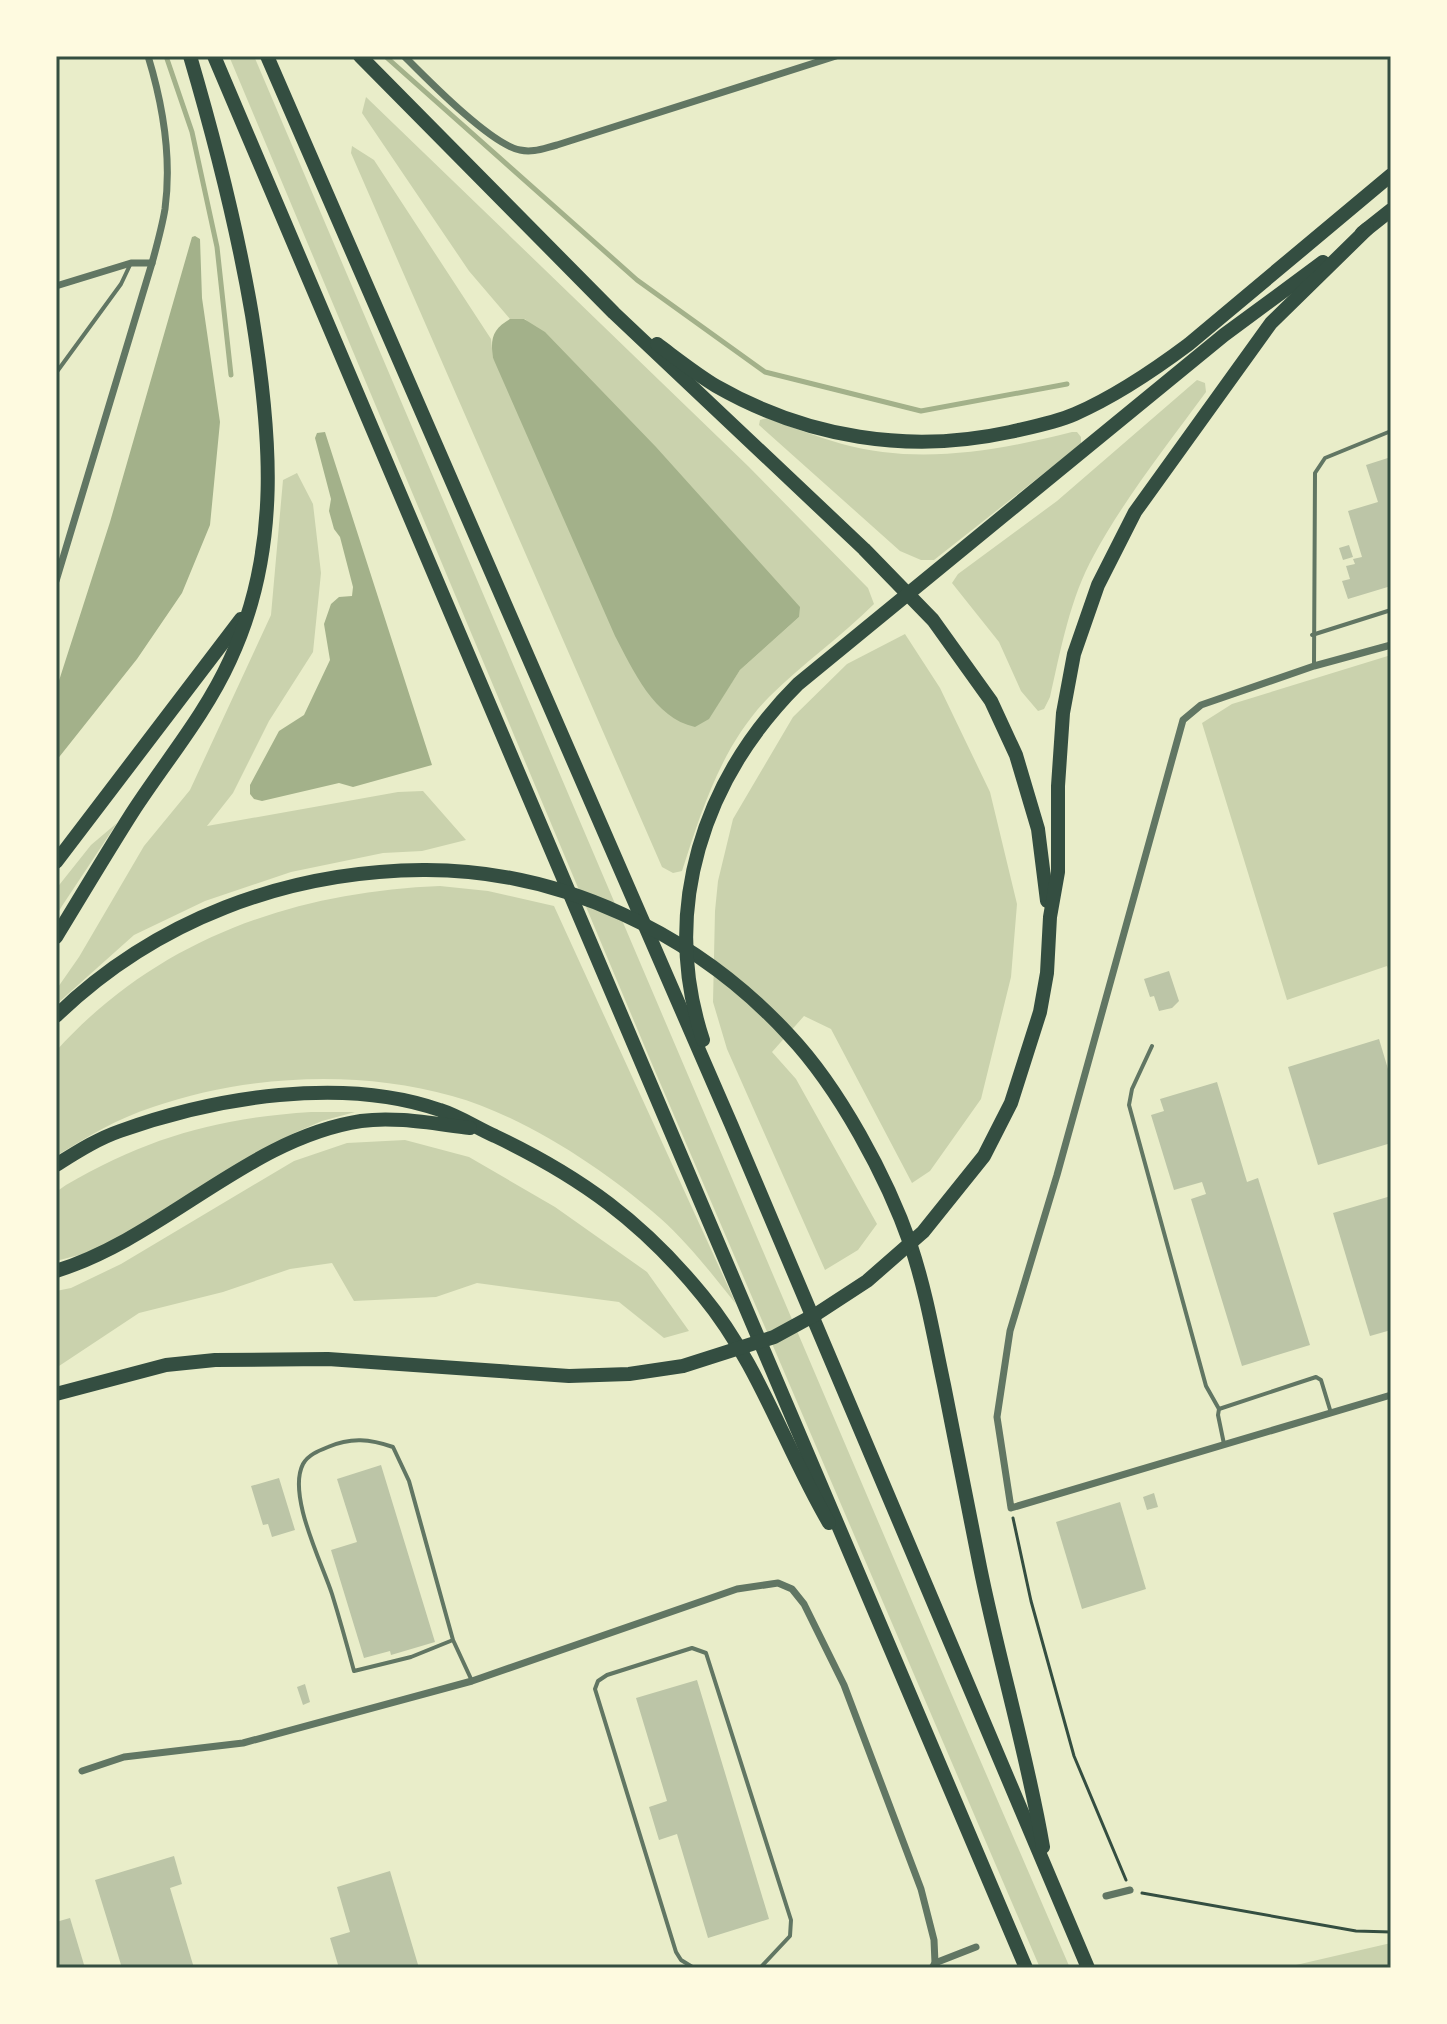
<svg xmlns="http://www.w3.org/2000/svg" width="1447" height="2024" font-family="Helvetica,sans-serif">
	<rect width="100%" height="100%" fill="#e9edc9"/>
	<!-- green -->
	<g fill="#cad2ad">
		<polygon points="229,56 254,56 952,1695 1070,1968 1040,1968 652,1064"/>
		<path d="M366 97 748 466 868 588 874 604C841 637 802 664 769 697 722 745 702 809 682 871L673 873 662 867 351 153 352 146 374 160 491 339 493 358 708 719 740 670 799 617 525 319H510L469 271 362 113Z"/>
		<path d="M1197 380 1205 383 1206 392C1167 445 1125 498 1094 555 1070 598 1061 649 1050 697L1044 709 1038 711 1021 691 999 642 952 583 958 574 1057 501Z"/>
		<path d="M767 418C792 427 817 437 842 444 918 465 997 451 1072 432H1077L1081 437V444L934 560H921L900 551 759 425 760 420Z"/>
		<polygon points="297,473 313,504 321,573 313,652 269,721 233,793 207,826 398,792 423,791 466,840 422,851 383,853 291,872 205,901 134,935 59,1002 56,990 79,957 144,846 190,790 271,615 283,480"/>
		<polygon points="905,634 940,688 990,792 1017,904 1011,977 981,1099 930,1171 912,1183 831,1029 804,1016 772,1052 796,1079 877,1224 858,1250 825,1270 727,1049 713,1002 715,911 718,881 733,819 793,717 847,664"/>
		<polygon points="1391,655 1391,976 1387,966 1287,1000 1202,723 1232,704"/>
		<polygon points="117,823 62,906 56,916 56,889 91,845"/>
		<path d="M440 886 488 891 554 906 736 1304C712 1274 689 1244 660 1218 604 1169 524 1116 452 1096 356 1069 247 1075 153 1107 118 1118 87 1137 56 1156V1051C157 939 293 892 440 886Z"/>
		<path d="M311 1112H355L322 1121 292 1134 98 1250 56 1261V1192L66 1185C147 1138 217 1118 311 1112Z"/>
		<polygon points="405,1140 469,1157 555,1207 647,1272 689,1331 664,1338 619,1302 477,1283 436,1297 354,1301 332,1263 290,1269 223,1292 139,1313 56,1368 56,1291 71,1288 121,1264 294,1161 347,1143"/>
		<polygon points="1391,1943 1391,1968 1283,1968"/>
	</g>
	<!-- water -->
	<g fill="#a3b18a">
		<polygon points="195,236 200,239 202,298 220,422 210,525 182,593 137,659 56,761 56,690 110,522 192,237"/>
		<path d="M510 319H524L545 332 656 447 800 607 799 617 740 670 709 719 695 727C654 718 633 670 615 636L493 358C490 338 493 329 510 319Z"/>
		<polygon points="325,432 432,765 353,787 339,783 262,801 254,799 250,794 250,785 279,731 304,715 330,660 324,624 331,604 339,597 352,596 353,587 340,537 334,529 329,511 331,499 315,438 317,433"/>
	</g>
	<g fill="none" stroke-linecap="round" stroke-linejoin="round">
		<!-- stream -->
		<g stroke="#a3b18a" stroke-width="5">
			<polyline points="166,56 192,132 217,247 231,375"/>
			<polyline points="385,56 637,280 765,372 921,411 1067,384"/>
		</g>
	</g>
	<!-- building -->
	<g fill="#bcc5a7">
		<polygon points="1391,457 1391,586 1348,599 1342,581 1350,579 1346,566 1355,564 1353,559 1362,557 1348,511 1378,502 1366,465"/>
		<polygon points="1349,545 1353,557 1343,560 1339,548"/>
		<polygon points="1169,971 1179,1001 1172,1008 1159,1011 1154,996 1150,997 1144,979"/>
		<polygon points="1379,1039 1391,1079 1391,1143 1318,1165 1288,1067"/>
		<polygon points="1217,1082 1247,1182 1258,1178 1310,1345 1242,1366 1191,1199 1206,1194 1202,1182 1174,1190 1151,1115 1164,1111 1160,1099"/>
		<polygon points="1391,1196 1391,1330 1370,1336 1333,1213"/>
		<polygon points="381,1465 435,1642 391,1655 390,1651 364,1658 331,1550 357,1542 337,1479"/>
		<polygon points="279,1478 295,1530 272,1537 268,1524 263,1525 251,1486"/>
		<polygon points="1154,1493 1158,1507 1147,1510 1143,1497"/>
		<polygon points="1120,1502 1146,1589 1082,1609 1056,1522"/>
		<polygon points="697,1680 769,1919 708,1938 677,1834 659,1840 649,1807 667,1801 636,1698"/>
		<polygon points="305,1684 310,1702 303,1705 297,1687"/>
		<polygon points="174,1856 182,1884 170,1888 194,1968 122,1968 95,1880"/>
		<polygon points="390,1871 419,1968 339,1968 330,1938 350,1932 337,1887"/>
		<polygon points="70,1918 85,1968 56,1968 56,1922"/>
	</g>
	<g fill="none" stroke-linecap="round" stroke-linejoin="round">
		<!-- path -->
		<g stroke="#344e41" stroke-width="3">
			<polyline points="1013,1518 1031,1601 1074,1756 1126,1880"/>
			<polyline points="1142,1893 1356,1931 1391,1932"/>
		</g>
		<!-- service -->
		<g stroke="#617663" stroke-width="4">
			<polyline points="56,373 121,284 130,265"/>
			<polyline points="1312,635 1391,610"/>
			<polyline points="1314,666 1315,473 1325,458 1391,431"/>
			<polyline points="1152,1046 1132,1089 1129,1105 1206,1386 1219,1409"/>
			<polyline points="1224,1444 1218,1415 1219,1409 1316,1377 1321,1380 1331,1413"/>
			<path d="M453 1640 409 1481 393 1447C370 1439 351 1437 328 1447 318 1451 308 1455 303 1464 287 1495 322 1563 332 1594 340 1620 347 1645 354 1671L411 1657 453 1640 472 1681"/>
			<polyline points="694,1968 681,1960 676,1952 595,1689 598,1681 607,1675 692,1648 706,1653 791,1920 790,1936 760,1968"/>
		</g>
		<!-- minor -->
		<g stroke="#617663" stroke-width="7">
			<path d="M404 56C426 78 491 145 520 150 533 153 544 148 557 145L836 56"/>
			<polyline points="56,286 131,263 152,263"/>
			<path d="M56 581 152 263C157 245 162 227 165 209 172 157 163 105 148 56"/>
			<polyline points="1391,645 1314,666 1201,705 1183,720 1057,1175 1010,1331 997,1417 1011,1508 1391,1395"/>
			<polyline points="82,1771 124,1757 243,1743 472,1681 737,1589 778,1583 792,1589 804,1604 844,1685 921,1889 934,1940 935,1963"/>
			<polyline points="1106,1896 1130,1890"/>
			<polyline points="932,1968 935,1963 976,1947"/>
		</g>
		<!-- motorway -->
		<g stroke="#344e41" stroke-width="14">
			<polyline points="214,56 1026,1968"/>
			<polyline points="267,56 731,1124 1088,1968"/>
			<polyline points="360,56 614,313 864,549 933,620 991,701 1016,755 1038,829 1047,901"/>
			<polyline points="1362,233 1391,210"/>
			<path d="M657 344C676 358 696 374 716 386 807 438 909 454 1010 432 1032 427 1054 423 1075 414 1116 396 1153 371 1189 344L1391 175"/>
			<polyline points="56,862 241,619"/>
			<path d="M56 937C81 896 106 854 132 813 165 762 205 715 230 660 282 549 271 432 252 315 237 227 215 141 190 56"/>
			<path d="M56 1016C155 920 286 871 423 870 561 869 696 934 789 1035 839 1088 887 1177 911 1246 926 1291 934 1338 944 1385 956 1446 968 1506 980 1567 999 1661 1027 1753 1043 1847"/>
			<path d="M703 1040C660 909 703 779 798 684L1224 335 1323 262"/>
			<path d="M56 1165C77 1152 97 1139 120 1131 215 1097 343 1076 440 1110 459 1116 477 1128 495 1136 581 1177 643 1222 703 1296 759 1364 785 1448 829 1523"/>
			<path d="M56 1271C165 1237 249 1138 361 1121 396 1116 435 1124 470 1128"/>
			<polyline points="56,1394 166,1365 215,1360 328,1359 569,1376 629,1374 683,1366 774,1337 818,1313 867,1281 923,1232 984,1156 1011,1103 1040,1012 1047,973 1050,917 1058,872 1058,786 1063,713 1074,654 1098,585 1135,512 1271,323 1367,229"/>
		</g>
	</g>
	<!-- border -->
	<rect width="1447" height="2024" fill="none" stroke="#fefae0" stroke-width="116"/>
	<rect x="58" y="58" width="1331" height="1908" fill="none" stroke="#344e41" stroke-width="3"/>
</svg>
